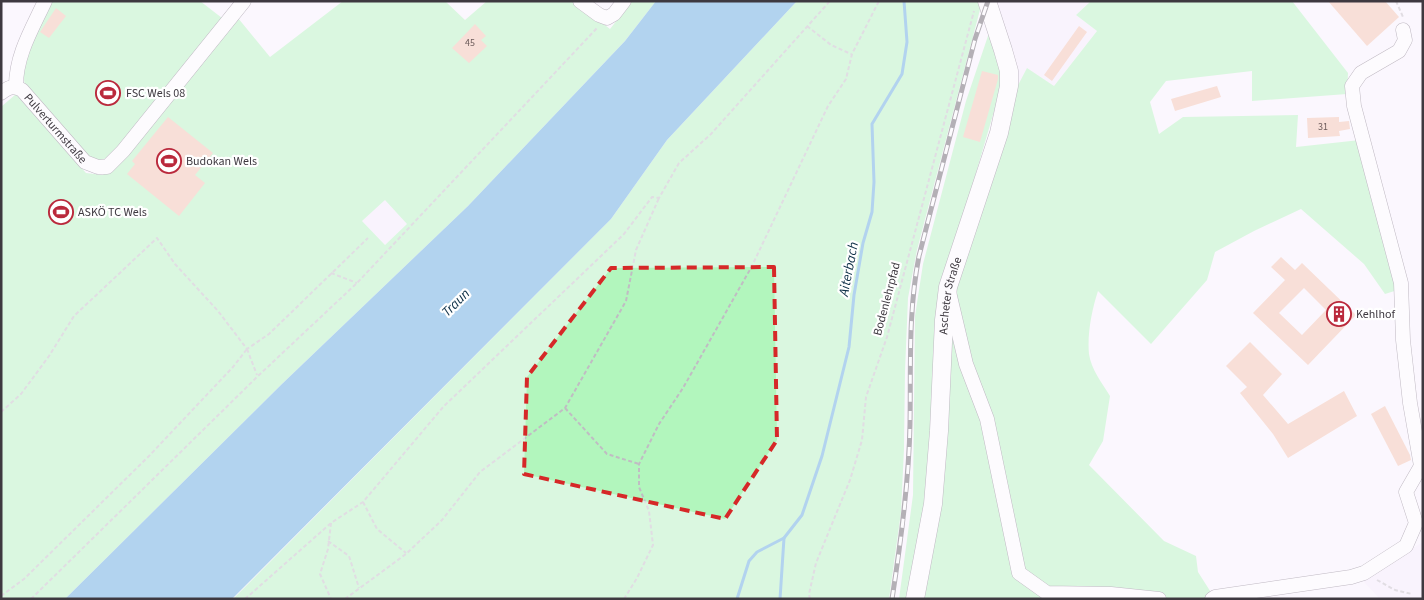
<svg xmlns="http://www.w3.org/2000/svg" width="1424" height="600" font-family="'Source Sans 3',sans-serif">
	<rect width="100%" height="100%" fill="#fbf7fe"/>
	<!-- built -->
	<g fill="#f7eefd">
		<polygon points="994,1 1091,1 1076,15 1097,31 1054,86 1015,91"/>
		<polygon points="385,199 408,224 385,245 362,221"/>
		<polygon points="1423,542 1423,599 1380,599 1361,579"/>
	</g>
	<!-- green -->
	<g fill="#b2f6bd" fill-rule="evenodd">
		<polygon points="48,1 200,1 222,18 110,157 97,161 83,155 25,85 22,70"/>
		<path d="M343 1H445L465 20 487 1H574L610 29 632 1H656L625 41 468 206 283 383 65 599H1V107L16 94 86 173 103 175 170 101 238 18 270 57ZM385 200 407 224 385 245 362 221Z"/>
		<polygon points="797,1 979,1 981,6 917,250 908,298 905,371 904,449 901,512 889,599 233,599 611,219 667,140"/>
		<path d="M1091 1H1292L1348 73 1347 94 1252 101V71L1166 81 1150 102 1159 134 1183 117 1298 115 1296 147 1360 140 1404 288 1385 294 1364 264 1301 209 1254 231 1215 252 1207 280 1151 344 1098 291C1092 309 1087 334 1089 354 1091 369 1102 383 1110 396L1103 441 1089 465 1164 541 1196 556 1198 572 1212 594 1203 599H921L952 318 961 263 1015 91 1027 68 1054 86 1097 31 1076 15Z"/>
		<polygon points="990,30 1001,59 1002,84 971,190 944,271 938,327 930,486 909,599 899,599 913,495 915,316 923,264 966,101"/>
	</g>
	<!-- water -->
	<polygon fill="#59a6de" points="656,1 797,1 667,140 611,219 232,599 65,599 283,383 468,206 625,41"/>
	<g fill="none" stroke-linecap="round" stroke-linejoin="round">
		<!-- stream -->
		<g stroke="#59a6de" stroke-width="3">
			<polyline points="737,599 749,561 757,552 784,538"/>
			<polyline points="780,599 784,538 802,515 822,456 849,347 854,295 863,243 872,212 874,182 872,124 902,74 907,42 904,1"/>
		</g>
	</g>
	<!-- building -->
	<g fill="#f4c1aa" fill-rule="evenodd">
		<polygon points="1328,1 1385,1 1399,17 1367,46"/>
		<polygon points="56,8 66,16 49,38 40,32"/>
		<polygon points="475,24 486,36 481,40 487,46 469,63 452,48"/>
		<polygon points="1079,26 1087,32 1052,81 1044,75"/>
		<polygon points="982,71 998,75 998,79 980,142 963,137"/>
		<polygon points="1217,86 1221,97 1175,111 1171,99"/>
		<polygon points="168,117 213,153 195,175 205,183 179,216 127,174 135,164 132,161"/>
		<polygon points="1339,117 1339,122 1349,121 1350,129 1339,131 1340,136 1308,138 1307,118"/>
		<path d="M1281 257 1295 270 1302 263 1356 315 1308 365 1253 313 1285 280 1271 267ZM1304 288 1326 310 1302 335 1279 313Z"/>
		<polygon points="1250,342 1282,374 1263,395 1288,424 1344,391 1357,416 1288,458 1273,434 1240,393 1247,387 1226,366"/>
		<polygon points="1385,406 1410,455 1411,460 1398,466 1371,414"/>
	</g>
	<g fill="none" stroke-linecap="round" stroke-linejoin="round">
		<defs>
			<g id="minor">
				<polyline points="580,1 599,15 607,18 614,14 624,1"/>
				<path d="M16 86C16 55 32 29 45 1"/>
				<path id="s1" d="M1 93C9 87 13 85 22 90L85 162 98 167H107L123 151 244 1"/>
				<polyline points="949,292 966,364 987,419 1019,573 1047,593 1111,594 1159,599"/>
				<polyline points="1212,599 1215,597 1351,577 1364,573 1406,546 1416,523 1406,492 1421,466 1410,403 1403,340 1401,283 1354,106 1352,86 1361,73 1399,51 1405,40 1403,30"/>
			</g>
			<g id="major">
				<path id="s2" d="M915 599 933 504 939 431 944 320 948 287 999 133 1009 86V71L1003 50 987 1"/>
			</g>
		</defs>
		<!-- minor casing -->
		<use href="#minor" stroke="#786e7e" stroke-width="15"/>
		<!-- major casing -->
		<use href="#major" stroke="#786e7e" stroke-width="19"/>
		<!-- path -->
		<g stroke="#c0bcc3" stroke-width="2" stroke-dasharray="4 2.5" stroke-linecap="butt">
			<polyline points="1396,1 1403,17"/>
			<polyline points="807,26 831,45 851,54"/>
			<polyline points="331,273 357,283"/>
			<polyline points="247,349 257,375"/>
			<polyline points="565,408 607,454 639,464"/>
			<polyline points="1,412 21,394 49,356 74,316 157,238 175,264 218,311 247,349 269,334 368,238"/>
			<polyline points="363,502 377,529 406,553"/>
			<polyline points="331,523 328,549 320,574 331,599"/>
			<polyline points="328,541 349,556 359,588"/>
			<polyline points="1377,580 1395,590 1412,594"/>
			<polyline points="1,596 24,579 149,456 233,367 247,349"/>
			<polyline points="31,599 258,376 357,283 598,27"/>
			<polyline points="245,599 331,523 363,502 444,406 624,234 652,197 659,198 679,163 711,134 830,1"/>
			<polyline points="345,599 406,554 442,520 480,472 565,408 626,301 636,250 659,198"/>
			<polyline points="624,599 637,578 653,545 649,511 639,487 639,464 659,424 683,388 752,266 828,106 846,79 852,54 879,1"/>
			<polyline points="810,599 809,594 816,563 850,480 862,440 866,397 887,337 974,11"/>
		</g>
		<!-- minor -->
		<use href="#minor" stroke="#fff" stroke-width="14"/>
		<!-- major -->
		<use href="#major" stroke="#fff" stroke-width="18"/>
		<defs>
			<path id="rail" d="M892 599C901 541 909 482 910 424 911 367 908 312 919 256L975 39 988 1"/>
		</defs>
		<!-- rail casing -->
		<use href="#rail" stroke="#5d5960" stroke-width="5"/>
		<!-- rail -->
		<use href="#rail" stroke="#fff" stroke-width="3" stroke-dasharray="9" stroke-linecap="butt"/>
	</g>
	<!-- marked area -->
	<path d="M0 0H1424V600H0ZM774 267 777 440 725 519 524 474 527 377 611 268Z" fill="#fbf7fe" fill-opacity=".55" fill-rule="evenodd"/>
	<path fill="none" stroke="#d62828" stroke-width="4" stroke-dasharray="10 6" stroke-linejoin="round" d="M774 267 777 440 725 519 524 474 527 377 611 268Z"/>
	<!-- icons -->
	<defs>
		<symbol id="stadium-ring" viewBox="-11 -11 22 22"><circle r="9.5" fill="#fff" stroke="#ba293c" stroke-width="1.5"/><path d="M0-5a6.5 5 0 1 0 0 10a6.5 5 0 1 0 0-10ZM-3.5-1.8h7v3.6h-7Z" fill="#ba293c"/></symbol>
		<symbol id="building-ring" viewBox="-11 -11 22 22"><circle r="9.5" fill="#fff" stroke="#ba293c" stroke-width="1.5"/><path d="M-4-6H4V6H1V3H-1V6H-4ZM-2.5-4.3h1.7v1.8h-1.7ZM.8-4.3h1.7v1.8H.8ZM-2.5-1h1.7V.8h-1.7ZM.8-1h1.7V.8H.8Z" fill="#ba293c"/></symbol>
	</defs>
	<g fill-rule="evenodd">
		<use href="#stadium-ring" x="94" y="79" width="28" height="28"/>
		<use href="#stadium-ring" x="155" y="147" width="28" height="28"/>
		<use href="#stadium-ring" x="47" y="198" width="28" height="28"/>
		<use href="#building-ring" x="1325" y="300" width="28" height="28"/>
	</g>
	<g text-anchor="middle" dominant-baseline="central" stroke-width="4.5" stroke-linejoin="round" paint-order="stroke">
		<!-- number labels -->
		<g font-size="10" fill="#6c5b5a">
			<text x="470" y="43">45</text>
			<text x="1323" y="127">31</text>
		</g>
		<!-- poi labels -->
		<g font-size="12" fill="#3e3940" stroke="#fff" text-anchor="start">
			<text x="126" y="93">FSC Wels 08</text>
			<text x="186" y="161">Budokan Wels</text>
			<text x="78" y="212">ASKÖ TC Wels</text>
			<text x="1356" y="314">Kehlhof</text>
		</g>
		<!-- street labels -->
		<g font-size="12" fill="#3e3940" stroke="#fff">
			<text stroke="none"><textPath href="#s1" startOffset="74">Pulverturmstraße</textPath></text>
			<text stroke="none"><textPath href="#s2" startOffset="306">Ascheter Straße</textPath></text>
			<text transform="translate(887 299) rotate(-75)">Bodenlehrpfad</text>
		</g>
		<!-- water labels -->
		<g font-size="14" font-style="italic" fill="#0f3148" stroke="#fff">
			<text transform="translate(849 269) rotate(-79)">Aiterbach</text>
			<text transform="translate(456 303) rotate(-45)">Traun</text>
		</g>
	</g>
	<!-- border -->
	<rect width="1424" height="600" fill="none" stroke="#3e3940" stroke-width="5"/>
</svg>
